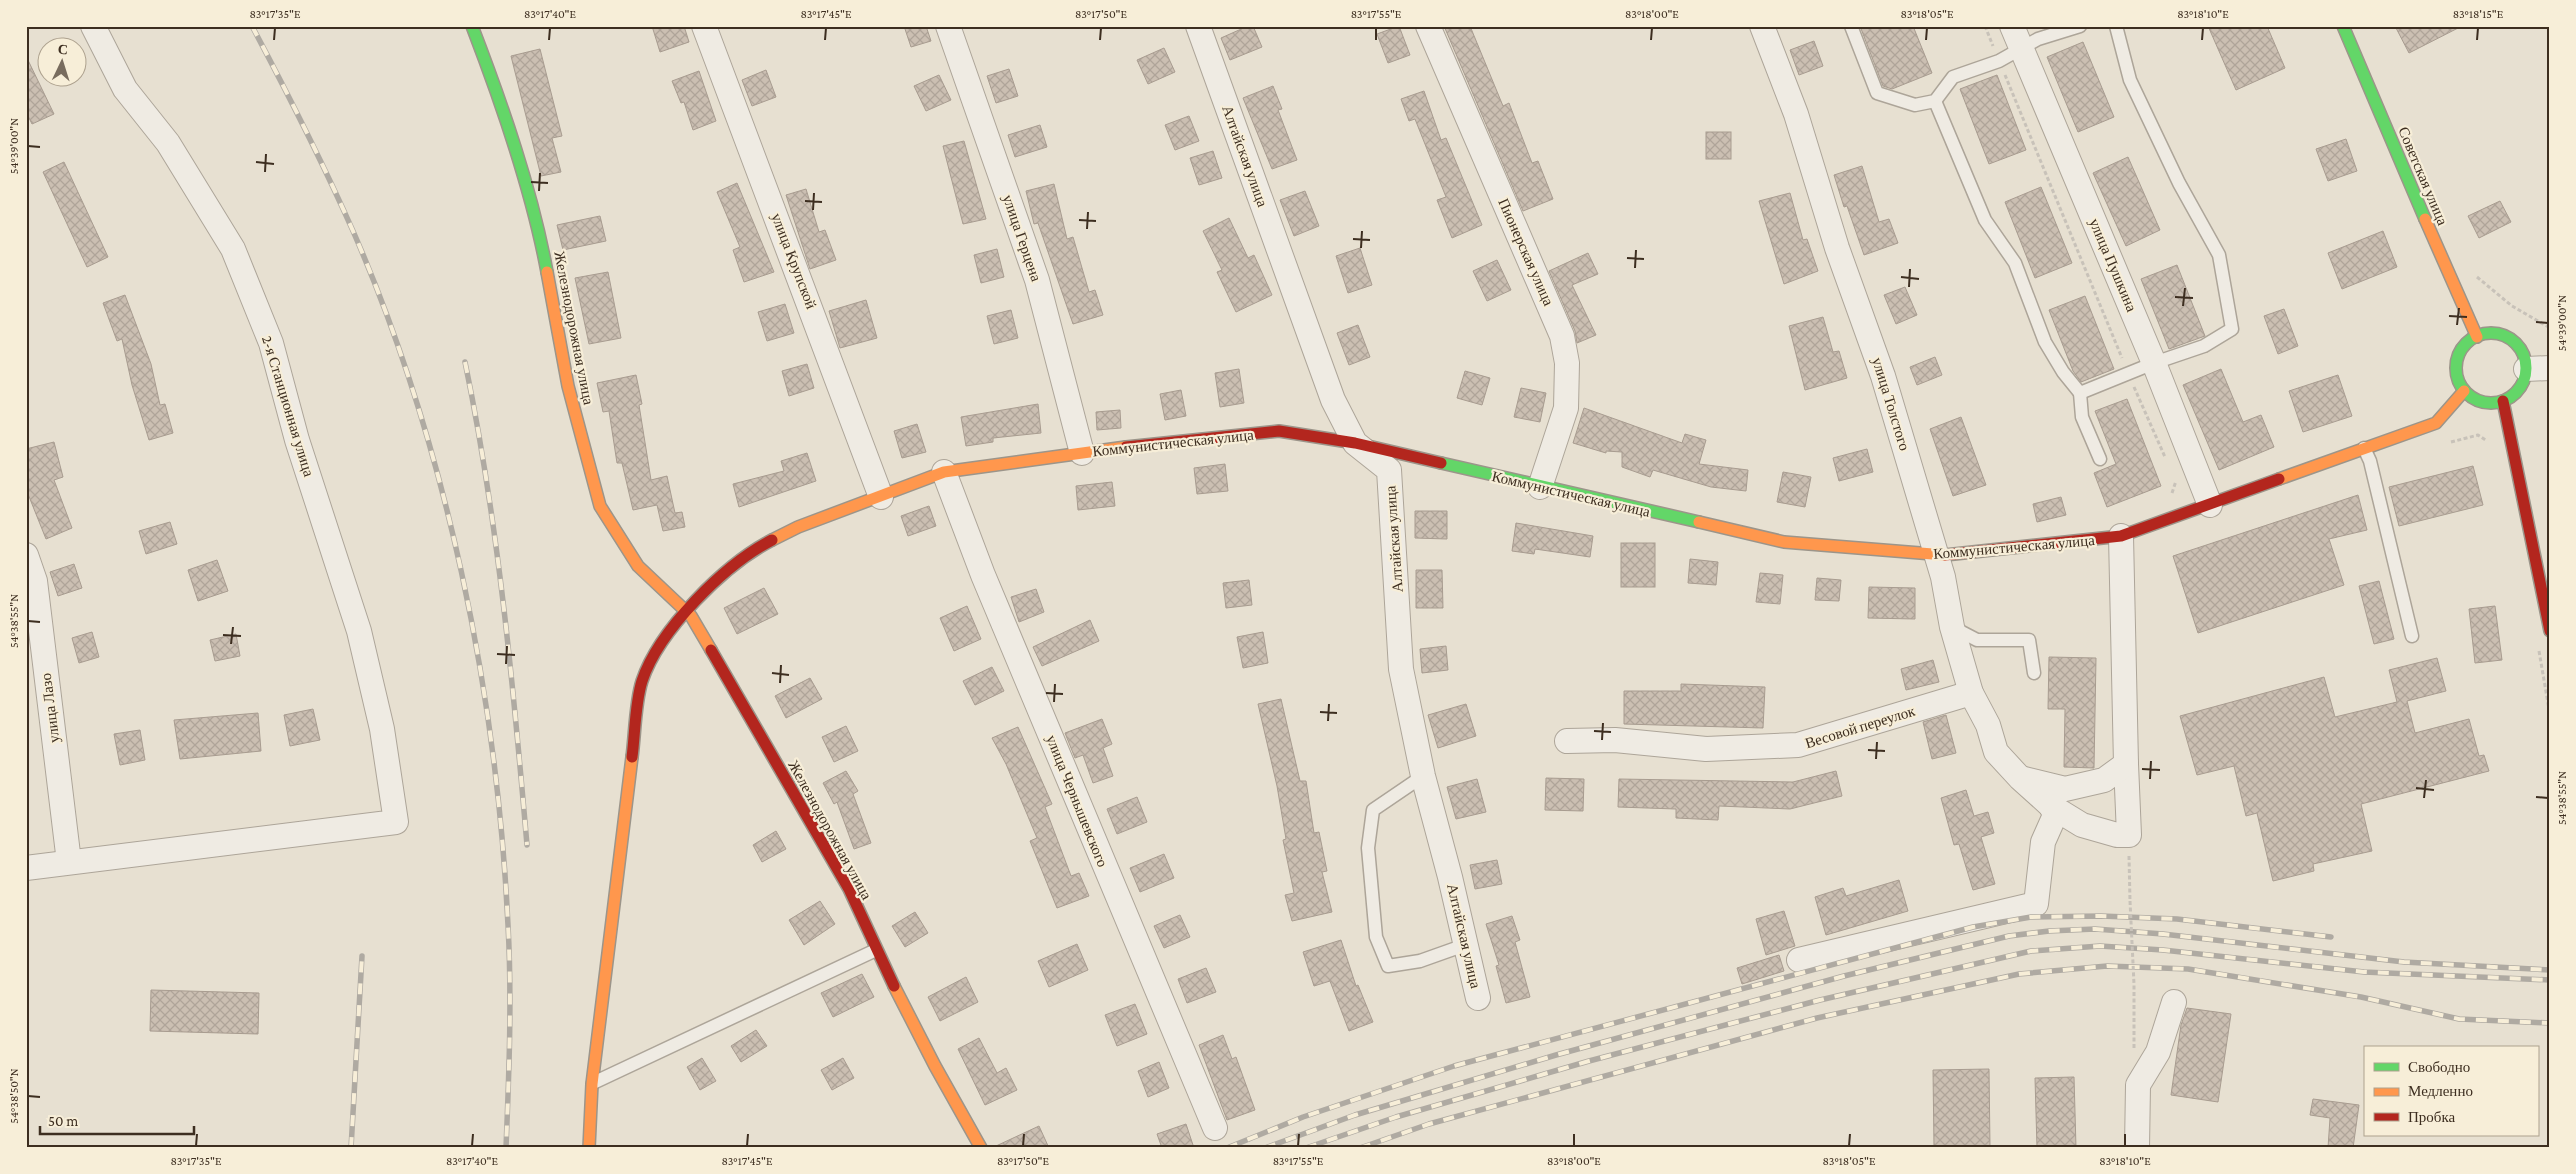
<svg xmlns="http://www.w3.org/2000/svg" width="2576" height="1174" font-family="'Crimson Pro',serif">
	<defs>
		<pattern id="building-cross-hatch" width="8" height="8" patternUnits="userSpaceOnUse" patternTransform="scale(1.25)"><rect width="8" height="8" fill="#cbbfb2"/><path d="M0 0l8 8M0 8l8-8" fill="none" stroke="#afa499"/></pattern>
	</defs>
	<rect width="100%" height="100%" fill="#e7e0d1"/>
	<!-- building -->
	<g fill="url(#building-cross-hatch)" stroke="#a89c90">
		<polygon points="652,26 684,26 689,42 660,52"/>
		<polygon points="904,26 926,26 931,41 911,47"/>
		<polygon points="1248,26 1253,26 1262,47 1230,60 1221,38"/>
		<polygon points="1399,26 1410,55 1388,63 1377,34"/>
		<polygon points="1444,26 1470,26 1503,106 1509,103 1532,163 1538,161 1553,199 1523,211"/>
		<polygon points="1860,26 1913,26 1932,73 1892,89 1883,86"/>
		<polygon points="2208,26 2267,26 2285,68 2236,90"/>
		<polygon points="2395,26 2462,26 2409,53"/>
		<polygon points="1814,41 1823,66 1799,75 1790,50"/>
		<polygon points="2083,42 2114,117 2078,132 2047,57"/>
		<polygon points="1164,48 1175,72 1148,84 1137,60"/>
		<polygon points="540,49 562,136 552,138 561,172 541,176 511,56"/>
		<polygon points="26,56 54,114 32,124 26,112"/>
		<polygon points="1009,69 1018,96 996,103 987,76"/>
		<polygon points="766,70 776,97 752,106 742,80"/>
		<polygon points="699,71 716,121 693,130 684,102 681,103 672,81"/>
		<polygon points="939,75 951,100 926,111 914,86"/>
		<polygon points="1997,75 2026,150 1989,164 1960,89"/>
		<polygon points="1273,86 1282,109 1278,110 1297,160 1272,169 1243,98"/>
		<polygon points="1424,91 1441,140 1446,138 1482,225 1452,238 1437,200 1446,197 1415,119 1409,121 1401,99"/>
		<polygon points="1189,116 1199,141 1175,150 1165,125"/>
		<polygon points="1040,125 1047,147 1015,157 1008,135"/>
		<rect x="1706" y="132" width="25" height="27"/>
		<polygon points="2346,139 2357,171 2328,181 2316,149"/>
		<polygon points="964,141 986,219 963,224 943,146"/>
		<polygon points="1213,151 1222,178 1199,185 1190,158"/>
		<polygon points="2128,157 2160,230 2126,246 2093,173"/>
		<polygon points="64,162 108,257 87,267 43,172"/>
		<polygon points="1862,166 1879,222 1889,219 1898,243 1864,255 1847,206 1844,207 1834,175"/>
		<polygon points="737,183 774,272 744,282 733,250 740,247 717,192"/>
		<polygon points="1054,184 1067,239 1073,237 1089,292 1095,290 1103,315 1073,324 1038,223 1034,224 1026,191"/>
		<polygon points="2041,187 2072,263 2035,278 2005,202"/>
		<polygon points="806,189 819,232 825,230 836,260 810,269 786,195"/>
		<polygon points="1305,191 1319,226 1294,236 1280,200"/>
		<polygon points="1790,193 1803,240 1807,239 1818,271 1784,284 1759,201"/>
		<polygon points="2500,201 2511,222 2479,238 2468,216"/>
		<polygon points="600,216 606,241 563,250 557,225"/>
		<polygon points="1229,218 1248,258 1254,255 1272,295 1236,312 1217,272 1222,270 1203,231"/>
		<polygon points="2383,231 2397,267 2342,289 2328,253"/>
		<polygon points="1360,248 1372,285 1348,293 1336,256"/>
		<polygon points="997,249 1004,277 981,283 974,255"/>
		<polygon points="1588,253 1598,274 1572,285 1596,335 1577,343 1575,331 1549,271"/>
		<polygon points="1497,260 1511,290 1487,301 1473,271"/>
		<polygon points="2177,265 2205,336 2169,349 2141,279"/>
		<polygon points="608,272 621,338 589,344 575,278"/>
		<polygon points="1905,287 1917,315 1896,324 1884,295"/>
		<polygon points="125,295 151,364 160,405 165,404 173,433 149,440 132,385 122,339 117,341 103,303"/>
		<polygon points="2085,296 2114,369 2081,382 2073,371 2049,310"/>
		<polygon points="866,300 877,338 840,348 829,311"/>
		<polygon points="785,304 794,333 767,341 758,312"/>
		<polygon points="2284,309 2298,346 2278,354 2264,316"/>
		<polygon points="1011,310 1018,338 994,344 987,316"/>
		<polygon points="1823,317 1833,352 1839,351 1847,378 1805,390 1789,326"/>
		<polygon points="1358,325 1370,357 1349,365 1337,333"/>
		<polygon points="1935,357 1942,375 1917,385 1910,367"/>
		<polygon points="807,364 814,388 789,396 782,371"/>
		<polygon points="1239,369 1244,403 1220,407 1215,373"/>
		<polygon points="2221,369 2243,422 2261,415 2274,447 2219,470 2183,385"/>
		<polygon points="1465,371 1490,378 1482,405 1457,398"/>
		<polygon points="636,375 642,404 639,405 651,480 667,476 675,513 682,512 685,527 663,531 657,505 633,510 622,463 617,463 609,411 603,412 597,383"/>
		<polygon points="2338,375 2352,416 2303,432 2289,391"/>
		<polygon points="1521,388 1546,393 1540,422 1514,417"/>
		<polygon points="1181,390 1186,416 1165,420 1160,394"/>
		<polygon points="2127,399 2161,486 2107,507 2094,473 2116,464 2095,411"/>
		<polygon points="1038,404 1041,433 993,438 993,442 966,446 961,417"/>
		<polygon points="1584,408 1682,443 1685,434 1706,440 1699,464 1748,470 1746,491 1711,487 1653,470 1650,477 1622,467 1622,452 1606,451 1606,453 1573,443"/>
		<polygon points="1120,410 1121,428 1097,430 1096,412"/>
		<polygon points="1961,417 1986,485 1953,496 1930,429"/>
		<polygon points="917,424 926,452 902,458 894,431"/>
		<polygon points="54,442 63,477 54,480 72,528 46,539 26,489 26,449"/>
		<polygon points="1867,449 1873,472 1839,481 1833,458"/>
		<polygon points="807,453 816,481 739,507 733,484 784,471 781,461"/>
		<polygon points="1225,464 1228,491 1197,494 1194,468"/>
		<polygon points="2473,466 2483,505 2399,526 2389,487"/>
		<polygon points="1783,472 1811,477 1805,507 1777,502"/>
		<polygon points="1112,482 1115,506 1078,510 1076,486"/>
		<polygon points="2358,495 2367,530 2329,539 2344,585 2198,633 2173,556"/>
		<polygon points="2061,497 2066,515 2037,522 2033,504"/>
		<polygon points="929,506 936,526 908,536 901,516"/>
		<polygon points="1415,511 1447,511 1447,539 1415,538"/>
		<polygon points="170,522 177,544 146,554 139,531"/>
		<polygon points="1516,523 1593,536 1590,557 1535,549 1534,554 1512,551"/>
		<rect x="1621" y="543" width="34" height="44"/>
		<polygon points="1690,559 1718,562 1716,585 1688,583"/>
		<polygon points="217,560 228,591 198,601 188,570"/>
		<polygon points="74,564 82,588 58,596 50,572"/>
		<polygon points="1416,570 1442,570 1443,608 1416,608"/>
		<polygon points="1760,573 1783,575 1780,604 1756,602"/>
		<polygon points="1817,578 1841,580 1839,601 1815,600"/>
		<polygon points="1249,580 1252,605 1226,608 1223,583"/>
		<polygon points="2379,581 2394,639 2374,644 2359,586"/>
		<polygon points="1869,587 1915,588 1915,619 1868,618"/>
		<polygon points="764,588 778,614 737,634 724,608"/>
		<polygon points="1036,589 1044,612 1019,622 1011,597"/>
		<polygon points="967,606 981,639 954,651 940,618"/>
		<polygon points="2495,606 2502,660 2475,663 2469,609"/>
		<polygon points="1090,620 1099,641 1042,666 1033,647"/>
		<polygon points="92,632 99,657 79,663 72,638"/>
		<polygon points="1263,632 1268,663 1243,668 1237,637"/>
		<polygon points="236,634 240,656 215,661 210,640"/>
		<polygon points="1446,646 1448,670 1422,673 1420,649"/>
		<polygon points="2049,657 2096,658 2094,768 2064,767 2065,709 2048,709"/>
		<polygon points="2437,658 2446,691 2407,701 2415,733 2469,719 2479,756 2484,755 2489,771 2361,804 2372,851 2313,864 2314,871 2273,881 2257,813 2246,816 2234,766 2197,775 2180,716 2324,677 2335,717 2397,702 2389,670"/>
		<polygon points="1933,660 1939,682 1906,690 1901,669"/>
		<polygon points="992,667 1004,691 975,705 963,681"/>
		<polygon points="810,678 822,699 786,718 775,696"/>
		<polygon points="1681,684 1765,687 1763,728 1624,724 1624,691 1681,691"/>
		<polygon points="1281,699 1300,781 1306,781 1314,833 1319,832 1327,871 1322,872 1332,912 1292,921 1285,895 1294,893 1283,840 1286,839 1277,786 1258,704"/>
		<polygon points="1466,704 1476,736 1438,748 1428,715"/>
		<polygon points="313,709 320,740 290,746 284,715"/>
		<polygon points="258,713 261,751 180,759 174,720"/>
		<polygon points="1946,715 1956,753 1932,759 1923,722"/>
		<polygon points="1102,719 1112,744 1103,748 1113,776 1093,783 1083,755 1075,758 1065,733"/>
		<polygon points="846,726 858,751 834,762 822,737"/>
		<polygon points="1018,727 1052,804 1045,807 1071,876 1079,873 1089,896 1057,908 1030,841 1037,838 1006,764 992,738"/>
		<polygon points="140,730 145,760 120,765 114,734"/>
		<polygon points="846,771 858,791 853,794 871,843 854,849 837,802 834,804 823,783"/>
		<polygon points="1836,771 1842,796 1790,809 1719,806 1718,820 1676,818 1676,809 1618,807 1619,779 1793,782"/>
		<polygon points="1546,778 1584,779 1583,811 1545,810"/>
		<polygon points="1477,779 1486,812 1456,819 1447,787"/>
		<polygon points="1966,790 1974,816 1988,812 1994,833 1981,837 1995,884 1973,890 1959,844 1954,845 1941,798"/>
		<polygon points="1137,797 1147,822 1117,834 1107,809"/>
		<polygon points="776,831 786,849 762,862 753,845"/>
		<polygon points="1164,854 1174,878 1140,892 1130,868"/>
		<polygon points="1497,860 1502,884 1475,889 1470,865"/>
		<polygon points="1899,880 1908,911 1826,935 1815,897 1843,888 1846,896"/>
		<polygon points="820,901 835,924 804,945 789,920"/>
		<polygon points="1784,911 1795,946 1766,955 1756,919"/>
		<polygon points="915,912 928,933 905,947 892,926"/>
		<polygon points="1180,915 1190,937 1164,948 1154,926"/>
		<polygon points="1512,916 1520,940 1515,942 1530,997 1506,1003 1496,966 1499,965 1486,924"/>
		<polygon points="1341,940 1356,986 1358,985 1373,1022 1349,1031 1330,981 1314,986 1303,952"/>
		<polygon points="1077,944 1088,970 1049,987 1038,961"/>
		<polygon points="1779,955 1784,971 1742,984 1737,968"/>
		<polygon points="1206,968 1216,992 1187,1003 1178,979"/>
		<polygon points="862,974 874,997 833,1017 821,993"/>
		<polygon points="966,977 978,1002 940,1021 928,997"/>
		<polygon points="151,990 259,993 258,1034 150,1031"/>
		<polygon points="1135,1004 1147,1034 1117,1046 1105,1015"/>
		<polygon points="2187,1008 2231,1014 2218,1102 2171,1095 2181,1025"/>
		<polygon points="756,1030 767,1046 741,1062 731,1046"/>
		<polygon points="1223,1035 1232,1059 1236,1057 1255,1110 1227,1120 1199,1045"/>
		<polygon points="979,1038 997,1073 1006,1068 1017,1090 985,1105 958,1049"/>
		<polygon points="702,1058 716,1081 700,1090 687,1067"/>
		<polygon points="843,1058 854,1078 832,1090 821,1070"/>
		<polygon points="1159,1062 1169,1088 1148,1097 1138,1071"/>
		<polygon points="1989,1069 1990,1148 1934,1148 1933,1070"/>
		<polygon points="2074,1077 2076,1148 2037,1148 2035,1078"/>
		<polygon points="2313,1099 2359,1105 2353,1148 2328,1148 2330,1118 2310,1115"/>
		<polygon points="1186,1124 1194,1148 1162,1148 1157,1134"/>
		<polygon points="1039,1126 1049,1148 997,1148 996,1146"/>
	</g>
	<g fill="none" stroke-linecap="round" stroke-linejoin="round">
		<defs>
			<g id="lane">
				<polyline points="1851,26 1877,93 1915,105 1935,101 1953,77 1999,61 2038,39 2080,26"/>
				<polyline points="1935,101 1985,220 2015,263 2045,342 2063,372 2080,393 2154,363 2204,346 2232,329 2219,255 2179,183 2130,80 2116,26"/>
				<polyline points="2080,393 2082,417 2100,459"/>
				<polyline points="2364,448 2370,461 2412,636"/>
				<polyline points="1952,627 1977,640 2029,640 2034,673"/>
				<polyline points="1423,776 1373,810 1368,848 1376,937 1388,966 1420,961 1465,945"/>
				<polyline points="593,1083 876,950"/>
			</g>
			<g id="street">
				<polyline points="704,26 881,497"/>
				<polyline points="948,26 1037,280 1082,453"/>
				<polyline points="1198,26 1333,400 1355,443 1389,470 1401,669 1423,776 1450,877 1478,998"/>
				<polyline points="1428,26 1562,336 1567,363 1566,408 1540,487"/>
				<polyline points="1762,26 1796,114 1837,248 1883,376 1943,577 1952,627 1971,693 1988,725 1996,752 2020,778 2051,806 2082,825 2117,835 2129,835 2126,764"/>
				<polyline points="2012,26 2154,363 2210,505"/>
				<polyline points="2526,369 2550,368"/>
				<polyline points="944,472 983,575 1215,1128"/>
				<polyline points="26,555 35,581 69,862"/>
				<polyline points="1567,741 1615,740 1706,749 1798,745 1971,693"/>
				<polyline points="2024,779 2065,789 2104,780 2126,764 2121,536"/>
				<polyline points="26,868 396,822 382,729 359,631 297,440 271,343 233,249 168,143 125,89 93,26"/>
				<polyline points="1799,960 2036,904 2043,842 2055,815 2051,806"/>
				<polyline points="2137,1148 2138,1085 2158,1052 2174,1002"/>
			</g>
			<g id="fast">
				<path d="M472 26C502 104 532 190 547 272"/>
				<polyline points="2343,26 2425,219"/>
				<circle cx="2491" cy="368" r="35"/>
				<polyline points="1441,463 1699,522"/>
			</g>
			<g id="slow">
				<polyline points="2425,219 2477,337"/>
				<polyline points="547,272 568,386 600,506 638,566 691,616 711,650"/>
				<polyline points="2279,479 2436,423 2464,391"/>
				<polyline points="1699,522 1784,542 1945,555"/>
				<polyline points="772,540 798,527 944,472 1126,447"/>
				<polyline points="894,986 935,1066 981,1148"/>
				<polyline points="589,1148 592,1084 632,757"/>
			</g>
			<g id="jam">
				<polyline points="2503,401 2550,631"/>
				<polyline points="1126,447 1279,431 1355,443 1441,463"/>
				<polyline points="1945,555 2121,536 2279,479"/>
				<polyline points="711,650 849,889 894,986"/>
				<path d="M632 757C635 735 635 703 642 681 659 630 724 565 772 540"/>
			</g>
		</defs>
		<!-- lane casing -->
		<use href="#lane" stroke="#ada599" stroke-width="15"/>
		<!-- street casing -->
		<use href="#street" stroke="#ada599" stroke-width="26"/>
		<!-- fast casing -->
		<use href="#fast" stroke="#9c958a" stroke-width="14"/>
		<!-- slow casing -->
		<use href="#slow" stroke="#9c958a" stroke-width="14"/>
		<!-- jam casing -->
		<use href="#jam" stroke="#9c958a" stroke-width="14"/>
		<!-- path -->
		<g stroke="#c8c2b9" stroke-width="3" stroke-dasharray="4 2.5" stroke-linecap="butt">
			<polyline points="1985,26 1993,46"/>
			<polyline points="2005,75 2122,358"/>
			<polyline points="2477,277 2512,306 2550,328"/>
			<polyline points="2134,387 2165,457"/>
			<polyline points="2451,442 2478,435 2487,441"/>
			<polyline points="2172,493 2176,481"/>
			<polyline points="2539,651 2550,715"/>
			<polyline points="2129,856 2130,901"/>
			<polyline points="2134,1048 2134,984"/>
		</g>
		<!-- lane -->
		<use href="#lane" stroke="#efebe3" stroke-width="12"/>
		<!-- street -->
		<use href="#street" stroke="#efebe3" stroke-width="24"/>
		<!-- fast -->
		<use href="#fast" stroke="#63d668" stroke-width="11"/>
		<!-- slow -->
		<use href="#slow" stroke="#ff974d" stroke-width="11"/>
		<!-- jam -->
		<use href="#jam" stroke="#b3261e" stroke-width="11"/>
		<defs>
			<g id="rail">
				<path d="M252 26C288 94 322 161 353 231 446 444 497 694 508 925 512 999 509 1074 506 1148"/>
				<path d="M465 362C498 521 513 683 527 845"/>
				<polyline points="351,1148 362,956"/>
				<polyline points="1227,1148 1303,1117 1454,1066 1973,927 2031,917 2101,916 2177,919 2331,937"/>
				<polyline points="1265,1148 1355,1115 1556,1055 1844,976 2009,936 2049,931 2095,929 2163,934 2404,962 2550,970"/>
				<polyline points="1306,1148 1396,1117 1589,1061 1820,1000 2031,951 2100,946 2163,950 2364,972 2550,980"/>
				<polyline points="1360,1148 1429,1124 1817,1018 2019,974 2107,966 2188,969 2361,997 2459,1019 2550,1023"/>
			</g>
		</defs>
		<!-- rail casing -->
		<use href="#rail" stroke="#afaaa2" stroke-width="5.5"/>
		<!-- rail -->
		<use href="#rail" stroke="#f7eed8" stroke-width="4" stroke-dasharray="11" stroke-linecap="butt"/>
		<!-- path-bridge -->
		<polyline stroke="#c8c2b9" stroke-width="3" stroke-dasharray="4 2.5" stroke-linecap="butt" points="2130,901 2134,984"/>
	</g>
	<!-- ticks -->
	<path fill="none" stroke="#3d2e20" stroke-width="2" d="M274 40 275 28M549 40 550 28M825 40 826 28M1100 40 1101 28M1376 40V28M1651 40 1652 28M1926 40 1927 28M2202 40 2203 28M2477 40 2478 28M28 146 40 147M256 162 274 164M265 172 266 154M531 182 548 183M539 191 540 173M805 201 822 202M813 210 814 193M1079 220 1096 221M1087 229 1088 212M1353 239 1370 240M1361 248 1362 231M1627 258 1644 259M1635 268 1636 250M1901 277 1919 279M1909 287 1910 269M2175 297 2193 298M2183 306 2185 288M2449 316 2467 317M2536 322 2548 323M2457 325 2459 308M28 621 40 622M223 635 241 636M231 644 233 627M497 654 515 655M506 664 507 646M772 673 789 675M780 683 781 665M1046 693 1063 694M1054 702 1055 684M1320 712 1337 713M1328 721 1329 704M1594 731 1611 732M1602 740 1603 723M1868 750 1885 751M1876 759 1877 742M2142 769 2160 770M2150 779 2151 761M2416 788 2434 790M2536 797 2548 798M2424 798 2426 780M28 1096 40 1097M196 1146 197 1134M472 1146 473 1134M747 1146 748 1134M1023 1146 1024 1134M1298 1146 1299 1134M1574 1146V1134M1849 1146 1850 1134M2125 1146V1134"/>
	<g text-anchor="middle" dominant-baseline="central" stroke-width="4.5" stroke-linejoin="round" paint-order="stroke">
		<!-- street labels -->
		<g font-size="15" fill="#3d2e20" stroke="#f7eed8">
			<text transform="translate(1245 156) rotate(70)">Алтайская улица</text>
			<text transform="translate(2423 176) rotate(67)">Советская улица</text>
			<text transform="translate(1022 238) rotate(71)">улица Герцена</text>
			<text transform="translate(1526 252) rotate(66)">Пионерская улица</text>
			<text transform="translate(794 261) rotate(69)">улица Крупской</text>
			<text transform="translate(2113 265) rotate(67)">улица Пушкина</text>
			<text transform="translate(574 328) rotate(79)">Железнодорожная улица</text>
			<text transform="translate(1891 404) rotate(73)">улица Толстого</text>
			<text transform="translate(288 406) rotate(73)">2-я Станционная улица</text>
			<text transform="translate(1173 443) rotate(-6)">Коммунистическая улица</text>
			<text transform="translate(1571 494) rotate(13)">Коммунистическая улица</text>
			<text transform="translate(1394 539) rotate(-94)">Алтайская улица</text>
			<text transform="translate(2014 547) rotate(-5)">Коммунистическая улица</text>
			<text transform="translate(50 708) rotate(-97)">улица Лазо</text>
			<text transform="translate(1860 727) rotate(-17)">Весовой переулок</text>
			<text transform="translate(1077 801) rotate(68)">улица Чернышевского</text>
			<text transform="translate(830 830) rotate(61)">Железнодорожная улица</text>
			<text transform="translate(1464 936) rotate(77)">Алтайская улица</text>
		</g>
	</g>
	<!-- border -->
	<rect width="2576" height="1174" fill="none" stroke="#f7eed8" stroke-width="55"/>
	<!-- legend -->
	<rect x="2364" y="1046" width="175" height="90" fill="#f7eed8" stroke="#ada18e"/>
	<rect x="2374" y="1063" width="25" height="8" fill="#63d668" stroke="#ada18e"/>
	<text x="2408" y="1072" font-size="15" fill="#3d2e20">Свободно</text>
	<rect x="2374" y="1088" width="25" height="8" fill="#ff974d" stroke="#ada18e"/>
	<text x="2408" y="1096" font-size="15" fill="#3d2e20">Медленно</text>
	<rect x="2374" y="1113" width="25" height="8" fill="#b3261e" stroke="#ada18e"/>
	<text x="2408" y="1122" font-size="15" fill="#3d2e20">Пробка</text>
	<!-- north arrow -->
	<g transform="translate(62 62) rotate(4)"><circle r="24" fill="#f7eed8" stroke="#ada18e"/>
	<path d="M0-4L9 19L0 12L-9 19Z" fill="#786c5e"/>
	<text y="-8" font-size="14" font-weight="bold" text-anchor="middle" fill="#3d2e20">С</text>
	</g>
	<!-- scale -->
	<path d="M40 1126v8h154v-8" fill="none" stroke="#3d2e20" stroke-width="2.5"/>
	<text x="48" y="1126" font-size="15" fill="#3d2e20" stroke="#f7eed8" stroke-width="4" paint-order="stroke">50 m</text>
	<rect x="28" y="28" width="2520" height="1118" fill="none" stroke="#3d2e20" stroke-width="2"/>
	<g font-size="12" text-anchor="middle" fill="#3d2e20">
		<text x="275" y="18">83°17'35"E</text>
		<text x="550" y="18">83°17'40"E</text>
		<text x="826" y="18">83°17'45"E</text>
		<text x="1101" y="18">83°17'50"E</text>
		<text x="1376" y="18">83°17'55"E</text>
		<text x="1652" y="18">83°18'00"E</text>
		<text x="1927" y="18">83°18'05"E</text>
		<text x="2203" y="18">83°18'10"E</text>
		<text x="2478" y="18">83°18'15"E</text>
		<text transform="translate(14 146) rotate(-90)" y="4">54°39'00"N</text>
		<text transform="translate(2562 323) rotate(-90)" y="4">54°39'00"N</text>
		<text transform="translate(14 621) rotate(-90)" y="4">54°38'55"N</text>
		<text transform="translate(2562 798) rotate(-90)" y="4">54°38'55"N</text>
		<text transform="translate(14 1096) rotate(-90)" y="4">54°38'50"N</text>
		<text x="196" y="1165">83°17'35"E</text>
		<text x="472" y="1165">83°17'40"E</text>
		<text x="747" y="1165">83°17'45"E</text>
		<text x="1023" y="1165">83°17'50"E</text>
		<text x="1298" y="1165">83°17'55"E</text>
		<text x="1574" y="1165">83°18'00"E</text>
		<text x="1849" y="1165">83°18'05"E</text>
		<text x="2125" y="1165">83°18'10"E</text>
	</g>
</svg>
